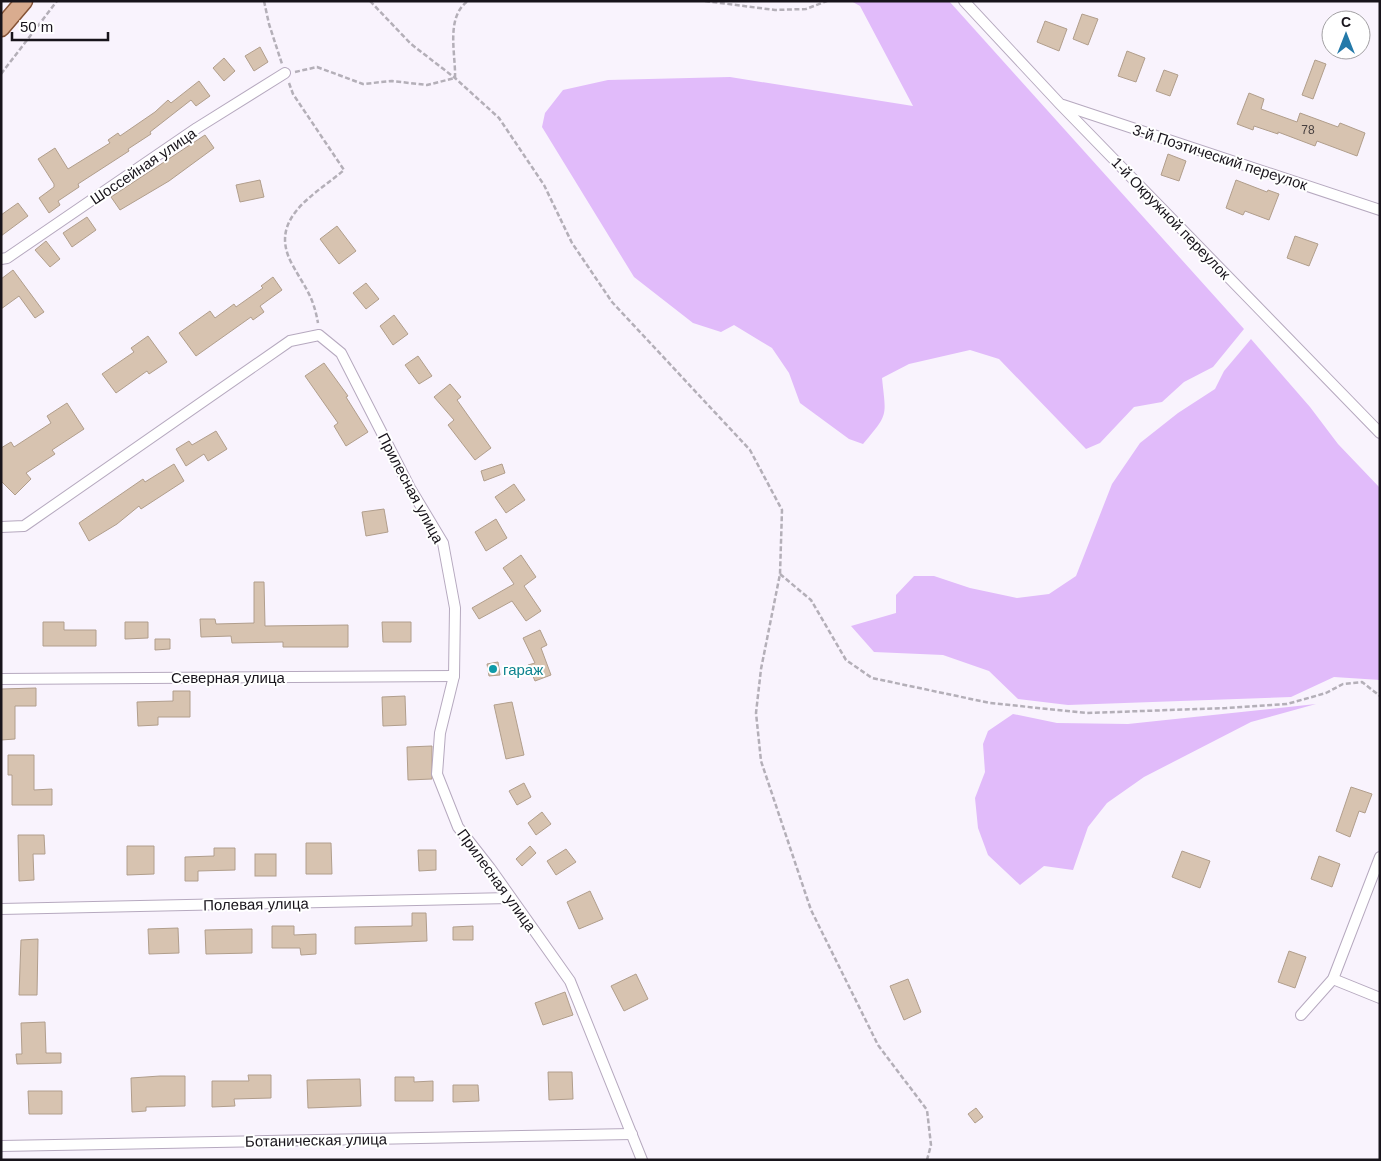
<svg xmlns="http://www.w3.org/2000/svg" width="1381" height="1161" font-family="Arial,sans-serif">
	<rect width="100%" height="100%" fill="#f9f3fd"/>
	<!-- green -->
	<g fill="#e1bbfa">
		<path d="M851 1H949L1244 329 1213 367 1184 382 1162 402 1134 407 1100 443 1086 449 999 359 970 350 909 364 882 378C886 417 889 413 863 444L849 439 800 403 789 373 772 348 734 325 721 332 693 323 634 277 542 127 545 113 563 90 608 80 730 77 913 106 860 6Z"/>
		<polygon points="1251,339 1310,407 1338,444 1380,488 1380,680 1334,677 1291,697 1068,705 1018,699 989,671 943,655 874,652 851,626 896,613 896,595 914,576 934,576 970,588 1017,598 1049,594 1076,576 1112,484 1140,443 1178,413 1215,389 1224,371"/>
		<polygon points="1316,704 1251,722 1144,777 1107,803 1088,827 1073,870 1044,866 1020,885 988,855 978,828 975,798 985,772 983,744 988,731 1013,714 1057,723 1128,724"/>
	</g>
	<!-- building -->
	<g fill="#d7c3b0" stroke="#b19e8c">
		<polygon points="1082,14 1098,19 1088,45 1073,39"/>
		<polygon points="1045,21 1067,29 1059,51 1037,42"/>
		<polygon points="260,47 268,62 254,71 245,56"/>
		<polygon points="1127,51 1145,58 1136,82 1118,76"/>
		<polygon points="224,58 235,71 224,81 213,68"/>
		<polygon points="1315,60 1326,64 1313,99 1302,95"/>
		<polygon points="1164,70 1178,75 1170,96 1156,91"/>
		<polygon points="199,81 210,96 196,106 191,100 150,132 151,134 128,149 129,151 78,184 79,187 58,201 60,205 49,213 39,198 54,187 54,184 38,159 55,148 68,169 110,143 108,140 118,133 120,136 155,112 168,100 171,103"/>
		<polygon points="1249,93 1264,99 1261,109 1297,122 1300,113 1338,127 1340,123 1365,133 1357,156 1317,141 1315,146 1278,132 1278,134 1254,126 1253,130 1237,124"/>
		<polygon points="205,135 214,148 169,181 120,210 111,197"/>
		<polygon points="1168,154 1186,161 1179,181 1161,175"/>
		<polygon points="260,180 264,197 240,202 236,185"/>
		<polygon points="1236,180 1267,192 1268,190 1279,194 1269,220 1245,211 1243,215 1226,208"/>
		<polygon points="18,203 28,216 1,236 1,215"/>
		<polygon points="87,217 96,230 72,247 63,233"/>
		<polygon points="337,226 356,251 339,264 320,239"/>
		<polygon points="1295,236 1318,244 1309,266 1287,258"/>
		<polygon points="46,241 60,259 50,267 35,250"/>
		<polygon points="13,270 44,312 35,318 19,296 1,309 1,279"/>
		<polygon points="273,277 282,290 260,306 264,312 253,320 251,317 196,356 179,333 210,311 215,318 234,304 236,307 263,288 261,286"/>
		<polygon points="366,283 379,299 366,309 353,293"/>
		<polygon points="394,315 408,334 393,345 380,326"/>
		<polygon points="148,336 167,362 149,374 147,371 116,393 102,374 134,352 131,348"/>
		<polygon points="418,356 432,376 419,384 405,365"/>
		<polygon points="324,363 348,396 346,397 368,432 346,446 334,426 338,423 305,376"/>
		<polygon points="450,384 461,397 457,400 491,448 475,460 448,425 454,420 434,397"/>
		<polygon points="67,403 84,429 52,450 55,454 26,473 31,479 15,495 1,481 1,448 11,442 14,447 51,423 47,416"/>
		<polygon points="216,431 227,449 208,461 204,454 186,466 176,449 189,441 192,445"/>
		<polygon points="174,464 184,481 141,509 139,506 117,524 89,541 79,523 143,479 145,482"/>
		<polygon points="502,464 505,473 484,481 481,471"/>
		<polygon points="514,484 525,500 506,513 495,497"/>
		<polygon points="384,509 388,532 366,536 362,512"/>
		<polygon points="496,519 507,538 486,551 475,532"/>
		<polygon points="521,555 536,577 524,586 541,611 526,621 512,601 479,619 472,608 514,584 503,568"/>
		<polygon points="254,582 264,582 265,626 348,625 348,647 283,647 283,642 232,643 231,636 201,637 200,619 215,619 216,624 254,623"/>
		<polygon points="43,622 64,622 64,630 96,630 96,646 43,646"/>
		<polygon points="125,622 148,622 148,638 125,639"/>
		<polygon points="382,622 411,622 411,642 383,642"/>
		<polygon points="540,630 547,645 541,648 551,675 535,681 528,665 535,663 523,638"/>
		<polygon points="155,639 170,639 170,649 155,650"/>
		<polygon points="498,662 500,675 489,676 487,664"/>
		<polygon points="36,688 36,706 15,706 15,739 1,740 1,689"/>
		<polygon points="173,691 190,691 190,717 158,717 158,725 138,726 137,702 173,701"/>
		<polygon points="405,696 406,725 383,726 382,697"/>
		<polygon points="512,702 524,755 506,759 494,705"/>
		<polygon points="432,746 432,779 408,780 407,747"/>
		<polygon points="8,755 34,755 34,790 52,789 52,805 12,805 12,775 8,775"/>
		<polygon points="524,783 531,797 517,805 509,791"/>
		<polygon points="1351,787 1372,794 1365,813 1359,811 1350,837 1336,831"/>
		<polygon points="542,812 551,824 536,835 528,823"/>
		<polygon points="18,835 44,835 45,854 33,854 34,880 19,881"/>
		<polygon points="306,843 331,843 332,874 306,874"/>
		<polygon points="127,846 154,846 154,874 127,875"/>
		<polygon points="530,846 536,853 522,866 516,859"/>
		<polygon points="214,848 235,848 235,870 198,871 198,881 185,881 185,857 214,856"/>
		<polygon points="566,849 576,862 556,875 547,861"/>
		<polygon points="418,850 436,850 436,870 419,871"/>
		<polygon points="1182,851 1210,861 1200,888 1172,877"/>
		<rect x="255" y="854" width="21" height="22"/>
		<polygon points="1319,856 1340,864 1332,887 1311,879"/>
		<polygon points="590,891 603,919 579,929 567,902"/>
		<polygon points="412,913 426,913 427,941 355,944 355,927 412,926"/>
		<polygon points="272,926 294,926 294,935 316,934 316,954 301,955 300,948 272,948"/>
		<polygon points="473,926 473,940 453,940 453,927"/>
		<polygon points="178,928 179,953 149,954 148,929"/>
		<polygon points="252,929 252,953 206,954 205,930"/>
		<polygon points="38,939 37,995 19,995 21,940"/>
		<polygon points="1289,951 1306,957 1295,988 1278,982"/>
		<polygon points="636,974 648,999 624,1011 611,986"/>
		<polygon points="908,979 921,1012 904,1020 890,986"/>
		<polygon points="565,992 573,1015 543,1025 535,1003"/>
		<polygon points="45,1022 46,1053 61,1053 61,1063 17,1064 16,1054 22,1054 21,1023"/>
		<polygon points="548,1072 572,1072 573,1099 549,1100"/>
		<polygon points="248,1075 271,1075 271,1098 234,1099 235,1106 212,1107 212,1081 249,1081"/>
		<polygon points="160,1076 185,1076 185,1106 146,1107 146,1111 132,1112 131,1078"/>
		<polygon points="395,1077 414,1077 414,1082 433,1081 433,1101 395,1101"/>
		<polygon points="360,1079 361,1106 308,1108 307,1080"/>
		<polygon points="453,1085 478,1085 479,1101 453,1102"/>
		<polygon points="28,1091 62,1091 62,1114 29,1114"/>
		<polygon points="976,1108 983,1117 975,1123 968,1114"/>
	</g>
	<g fill="none" stroke-linecap="round" stroke-linejoin="round">
		<defs>
			<g id="street">
				<polyline points="964,1 1060,104 1380,433"/>
				<polyline points="1063,105 1380,210"/>
				<polyline points="1,259 7,258 197,128 285,73"/>
				<polyline points="1,527 24,526 290,341 319,335 341,353 410,488 443,543 455,608 454,676 440,733 437,774 458,827 490,868 570,981 642,1160"/>
				<polyline points="1,679 454,676"/>
				<polyline points="1,909 511,898"/>
				<polyline points="1333,979 1380,998"/>
				<polyline points="1301,1015 1333,979 1380,857"/>
				<polyline points="1,1146 632,1134"/>
			</g>
			<polyline id="primary" points="1,28 24,1"/>
		</defs>
		<!-- street casing -->
		<use href="#street" stroke="#b6a9bf" stroke-width="12"/>
		<!-- primary casing -->
		<use href="#primary" stroke="#855336" stroke-width="19"/>
		<!-- path -->
		<g stroke="#b4afb8" stroke-width="2.5" stroke-dasharray="5 2.5" stroke-linecap="butt">
			<polyline points="264,1 269,24 282,64"/>
			<polyline points="370,1 411,44 455,78 499,118 544,185 572,243 612,302 750,450 782,510 780,574 761,669 756,713 761,761 811,910 878,1045 927,1110 931,1145 927,1160"/>
			<polyline points="705,1 775,10 806,9 827,1"/>
			<path d="M295 72 317 67 363 84 392 81 427 85 455 78C456 55 445 17 468 1"/>
			<polyline points="1,74 57,1"/>
			<path d="M289 83 293 94 344 170C315 195 267 218 292 264 305 288 313 295 318 323"/>
			<polyline points="780,574 811,600 846,660 872,678 990,703 1087,713 1226,708 1287,704 1326,693 1343,684 1362,682 1380,696"/>
		</g>
		<!-- street -->
		<use href="#street" stroke="#fff" stroke-width="10"/>
		<!-- primary -->
		<use href="#primary" stroke="#d9ac8f" stroke-width="16"/>
	</g>
	<!-- markers -->
	<circle fill="#0f9aa8" stroke="#fff" stroke-width="2" cx="493" cy="669" r="5"/>
	<g text-anchor="middle" dominant-baseline="central" stroke-width="4" stroke-linejoin="round" paint-order="stroke">
		<!-- number labels -->
		<g font-size="12" fill="#484040">
			<text x="1308" y="130">78</text>
		</g>
		<!-- street labels -->
		<g font-size="15" fill="#18141b" stroke="#fff">
			<text transform="translate(1220 157) rotate(18)">3-й Поэтический переулок</text>
			<text transform="translate(143 166) rotate(-34)">Шоссейная улица</text>
			<text transform="translate(1171 218) rotate(46)">1-й Окружной переулок</text>
			<text transform="translate(411 488) rotate(62)">Прилесная улица</text>
			<text x="228" y="677">Северная улица</text>
			<text transform="translate(497 880) rotate(54)">Прилесная улица</text>
			<text transform="translate(256 904) rotate(-1)">Полевая улица</text>
			<text transform="translate(316 1140) rotate(-1)">Ботаническая улица</text>
		</g>
		<!-- culture labels -->
		<g font-size="15" fill="#0d838f" stroke="#fff" text-anchor="start">
			<text x="503" y="669">гараж</text>
		</g>
	</g>
	<!-- border -->
	<rect width="1381" height="1161" fill="none" stroke="#18141b" stroke-width="5"/>
	<!-- north arrow -->
	<g transform="translate(1346 35)"><circle r="24" fill="#ffffff" stroke="#a3a1a4"/>
	<path d="M0-4L9 19L0 12L-9 19Z" fill="#2479a9"/>
	<text y="-8" font-size="14" font-weight="bold" text-anchor="middle" fill="#18141b">С</text>
	</g>
	<!-- scale -->
	<path d="M12 32v8h96v-8" fill="none" stroke="#18141b" stroke-width="2.5"/>
	<text x="20" y="32" font-size="15" fill="#18141b" stroke="#ffffff" stroke-width="4" paint-order="stroke">50 m</text>
</svg>
